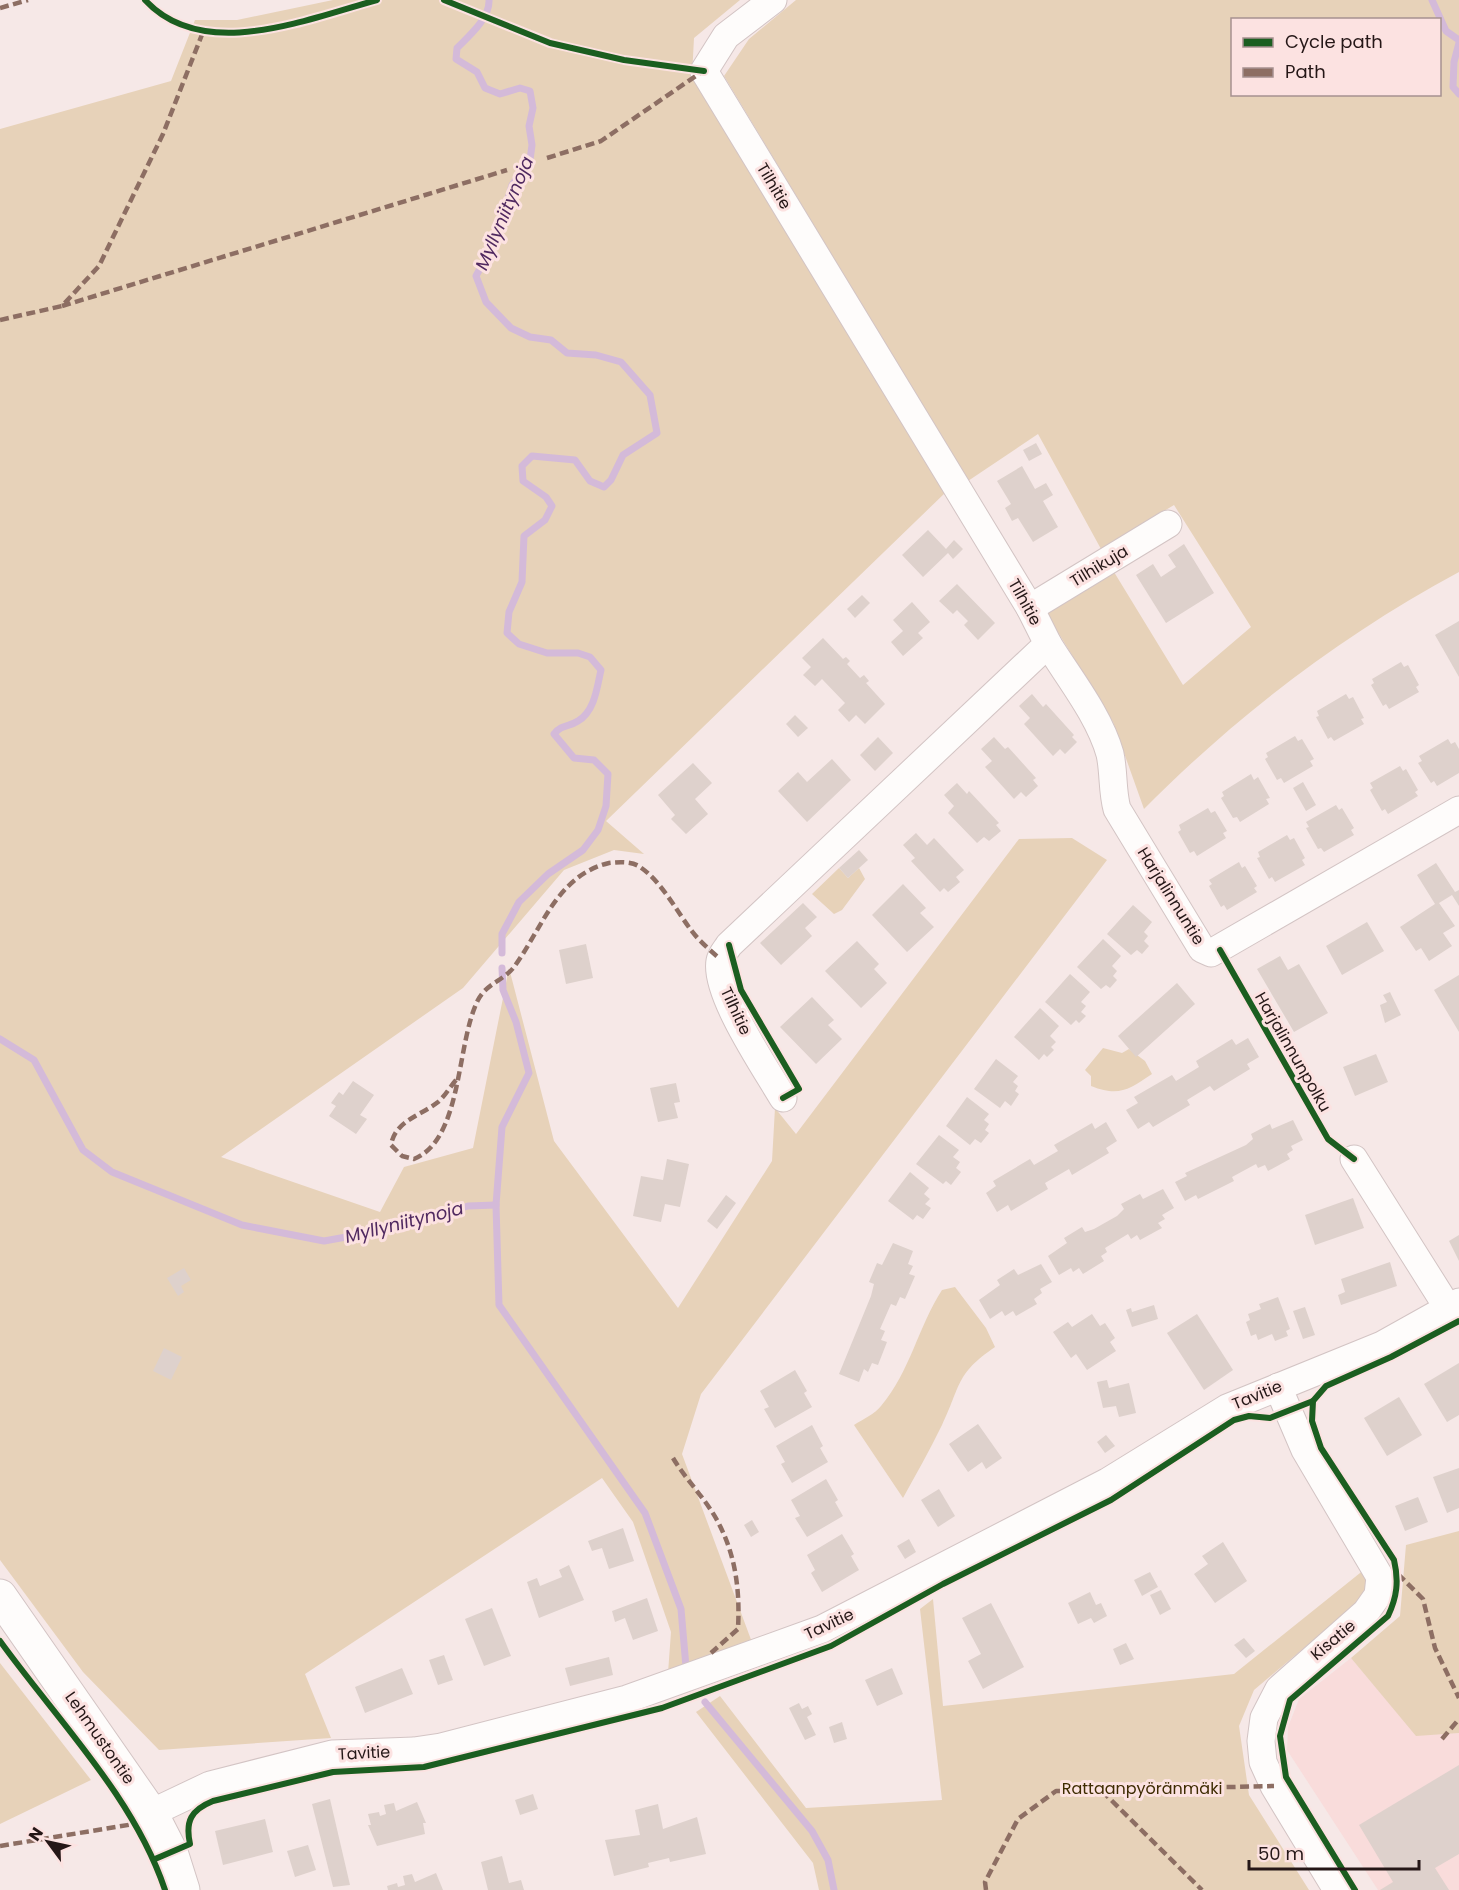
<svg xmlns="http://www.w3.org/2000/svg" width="1459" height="1890" font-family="Poppins,sans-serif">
	<rect width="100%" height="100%" fill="#f6e8e7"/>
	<!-- built -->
	<polygon fill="#f9dcdb" points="1351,1658 1416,1735 1459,1733 1459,1890 1378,1890 1287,1750 1288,1727 1299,1699"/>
	<!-- green -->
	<g fill="#e7d2b9" fill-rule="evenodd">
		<polygon points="333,0 740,0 694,38 692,76 946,492 606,821 644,854 614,850 564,870 463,988 221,1157 380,1212 404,1167 473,1148 509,968 554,1141 678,1308 772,1161 775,1108 796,1134 1019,839 1072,838 1107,860 701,1394 682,1454 753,1645 668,1673 671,1632 633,1522 602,1478 305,1674 331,1738 159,1750 83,1672 0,1560 0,129 171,81 195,20 237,20"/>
		<path d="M796 0H1459V572C1342 635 1237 715 1144 809L1113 722 1043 608 1114 572 1183 685 1251 627 1174 505 1101 549 1038 434 968 481 724 76 749 39ZM1232 20H1440V94H1232Z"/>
		<polygon points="839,868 848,878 859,868 865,879 842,910 834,914 812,894"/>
		<path d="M1103 1048 1122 1053 1129 1049 1145 1061 1152 1074C1128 1090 1119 1097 1091 1086V1076L1085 1070Z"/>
		<path d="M955 1287 986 1328 995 1347C955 1374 961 1386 942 1425 930 1450 916 1474 903 1498L854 1425C863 1419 875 1414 881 1406 910 1372 918 1327 942 1290Z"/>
		<polygon points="1459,1531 1459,1733 1416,1736 1351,1658 1400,1616 1406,1545"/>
		<polygon points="1365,1569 1366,1589 1355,1605 1254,1690 1239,1726 1249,1795 1309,1890 819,1890 813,1863 696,1712 720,1696 806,1808 942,1800 920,1609 933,1599 943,1706 1234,1674"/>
		<polygon points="0,1663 91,1780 0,1824"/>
	</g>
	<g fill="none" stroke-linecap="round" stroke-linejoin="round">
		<!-- stream -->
		<g stroke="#d4bad9" stroke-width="7">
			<path d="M489 0C490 18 469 36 457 48L456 59 477 72 485 88 500 94 520 88 530 91 533 108 529 126 532 145 530 160 512 185 496 239 476 276 486 302 511 328 530 337 551 340 567 353 596 355 621 362 650 395 657 433 623 455 611 480 604 487 590 481 575 460 532 456 522 466 523 481 546 497 552 506 545 520 524 536 522 582 509 612 507 633 519 644 547 653H578L590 657 601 670C597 687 595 711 578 721 569 727 562 724 554 734L574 758 594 760 608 774 606 806 598 830 583 850 548 874 519 902 502 934V953"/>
			<polyline points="1432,0 1446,31 1459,40"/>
			<polyline points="1459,43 1454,62 1453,87 1459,94"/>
			<polyline points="502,968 503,990 516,1022 529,1073 502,1127 496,1205 499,1305 645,1513 681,1609 686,1667"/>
			<polyline points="0,1039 34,1060 83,1150 112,1172 242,1225 324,1241 396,1228 468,1206 496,1205"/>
			<polyline points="705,1702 812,1831 828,1860 834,1890"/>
		</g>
	</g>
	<!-- building -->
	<g fill="#ded1cc">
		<polygon points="1036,443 1042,454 1029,461 1023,450"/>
		<polygon points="1022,466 1035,489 1046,483 1053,495 1043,501 1058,527 1033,542 1018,518 1012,521 1005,508 1011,504 997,481"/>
		<polygon points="928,530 946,549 954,540 963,549 953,559 948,553 923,577 902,555"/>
		<polygon points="1184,544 1214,593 1166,623 1136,575 1153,564 1161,577 1176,567 1168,555"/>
		<polygon points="957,584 995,623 978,640 964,625 968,621 957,610 953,614 939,601"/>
		<polygon points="862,595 870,603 855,618 847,609"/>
		<polygon points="912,602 930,622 918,633 923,638 903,656 891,642 903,631 893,620"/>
		<polygon points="1459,621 1459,677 1435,635"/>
		<polygon points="823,638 843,659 846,657 850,661 847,664 860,678 864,675 869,681 866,683 885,704 865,724 856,715 849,722 838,710 845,703 822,679 815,686 803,675 811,667 802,658"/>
		<polygon points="1401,662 1404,667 1408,665 1419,685 1416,687 1419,692 1389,709 1386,704 1383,706 1371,685 1374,683 1372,679"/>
		<polygon points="1032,694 1043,707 1046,704 1074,735 1072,737 1077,742 1065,754 1060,749 1053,756 1024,724 1030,718 1019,706"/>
		<polygon points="1346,694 1349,699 1353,697 1364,718 1361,719 1364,724 1334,741 1331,737 1328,739 1316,717 1319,716 1317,711"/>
		<polygon points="795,715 808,728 798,737 786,724"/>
		<polygon points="1295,736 1298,741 1302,739 1314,759 1310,761 1313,766 1284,783 1281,778 1277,780 1265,759 1268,757 1266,753"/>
		<polygon points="878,737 893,753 875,771 860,755"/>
		<polygon points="994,737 1005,749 1008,747 1036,778 1033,780 1038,786 1026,797 1021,792 1014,799 985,767 992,761 981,749"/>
		<polygon points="1448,739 1451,744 1455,742 1459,749 1459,773 1437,786 1434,781 1431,783 1418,763 1422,761 1419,756"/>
		<polygon points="832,759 851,780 807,822 778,791 798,772 807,782"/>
		<polygon points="693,763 712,783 695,799 708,814 686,834 671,819 675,815 658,795"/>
		<polygon points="1400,766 1403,771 1406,769 1418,790 1415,792 1418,796 1388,814 1385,809 1382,811 1370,790 1373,788 1370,783"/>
		<polygon points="1251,774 1254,780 1258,777 1270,798 1266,799 1269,804 1240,822 1237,817 1233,818 1221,798 1224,796 1222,792"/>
		<polygon points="1303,782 1316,805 1306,811 1293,788"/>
		<polygon points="957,783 967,794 969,791 999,823 996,825 1001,831 989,841 984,837 977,843 948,813 954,806 944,795"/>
		<polygon points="1336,805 1339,810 1342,808 1354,828 1351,830 1354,835 1324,852 1321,848 1318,849 1306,828 1309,827 1306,822"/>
		<polygon points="1208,808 1211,813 1215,811 1227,831 1223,833 1226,838 1197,856 1194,851 1190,853 1178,832 1181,830 1179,825"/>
		<polygon points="916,833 927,845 934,838 964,870 956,877 960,882 948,892 944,888 940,892 911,861 915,858 903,845"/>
		<polygon points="1287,835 1290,840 1294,838 1305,858 1302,860 1305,865 1275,882 1272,877 1269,879 1257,858 1260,857 1258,852"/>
		<polygon points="859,850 868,860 848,878 839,868"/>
		<polygon points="1239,862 1242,868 1245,866 1257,886 1254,888 1257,892 1227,910 1224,905 1221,907 1209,886 1212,884 1209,880"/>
		<polygon points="1436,863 1455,892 1459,890 1459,906 1452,895 1439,903 1455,926 1443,933 1452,946 1429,961 1421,948 1416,951 1400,927 1435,904 1417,875"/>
		<polygon points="903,884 926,908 920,913 934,927 907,952 872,915"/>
		<polygon points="803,903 817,917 805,928 812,936 781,965 760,943"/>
		<polygon points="1133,905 1152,922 1144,932 1148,936 1144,941 1149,946 1142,954 1137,950 1131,955 1107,934"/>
		<polygon points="1367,922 1384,951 1342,975 1326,946"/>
		<polygon points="1103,939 1121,956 1112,966 1117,971 1113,976 1117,980 1110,988 1106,985 1101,989 1077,967"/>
		<polygon points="857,941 879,964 874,969 887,983 861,1008 825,971"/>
		<polygon points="586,944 593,978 566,984 559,950"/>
		<polygon points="1280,956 1288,970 1299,964 1328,1013 1294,1032 1257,969"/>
		<polygon points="1070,974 1090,992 1081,1002 1086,1006 1081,1012 1086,1016 1079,1023 1076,1020 1071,1025 1045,1002"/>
		<polygon points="1459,975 1459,1032 1434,990"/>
		<polygon points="1177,983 1195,1004 1136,1057 1118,1036"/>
		<polygon points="1390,992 1401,1015 1385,1023 1380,1005 1387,1002 1383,995"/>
		<polygon points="812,997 834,1020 828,1025 842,1039 816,1064 780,1027"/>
		<polygon points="1040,1008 1059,1026 1050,1036 1056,1042 1051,1047 1054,1050 1047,1057 1044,1054 1039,1060 1014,1037"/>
		<polygon points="1248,1038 1259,1057 1247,1064 1250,1069 1214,1091 1210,1086 1187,1100 1190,1105 1153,1127 1149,1122 1138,1129 1126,1110 1138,1103 1134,1097 1172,1075 1176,1081 1199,1067 1196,1061 1232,1039 1236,1045"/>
		<polygon points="1376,1054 1388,1082 1355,1096 1343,1067"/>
		<polygon points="996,1059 1018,1076 1013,1082 1018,1086 1015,1091 1019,1094 1011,1106 1005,1101 1000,1108 974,1089"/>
		<polygon points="353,1081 374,1095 360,1115 367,1119 356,1134 329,1116 336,1106 331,1103 339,1092 343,1095"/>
		<polygon points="676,1083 680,1102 674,1103 678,1118 658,1122 650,1088"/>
		<polygon points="967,1097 989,1114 984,1120 989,1124 985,1130 989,1133 981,1143 975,1139 970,1145 946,1126"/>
		<polygon points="1293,1120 1303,1140 1291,1146 1293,1150 1287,1154 1290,1159 1268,1171 1265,1165 1258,1168 1256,1164 1232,1177 1234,1181 1198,1199 1196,1195 1185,1201 1175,1182 1187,1176 1185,1173 1246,1145 1253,1139 1251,1134 1270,1124 1272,1129"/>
		<polygon points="1106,1122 1117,1141 1106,1148 1109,1153 1072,1175 1069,1169 1045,1183 1048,1189 1011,1211 1008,1205 997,1212 986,1193 996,1186 993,1181 1030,1159 1034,1165 1058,1151 1054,1145 1092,1123 1095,1129"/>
		<polygon points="939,1135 959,1150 953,1157 960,1162 956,1168 961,1172 951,1185 946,1181 943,1184 916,1164"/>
		<polygon points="667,1159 689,1164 680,1207 665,1204 661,1222 633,1216 641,1176 663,1180"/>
		<polygon points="910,1172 929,1188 924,1194 930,1199 925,1204 931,1208 923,1219 917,1215 913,1220 888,1201"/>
		<polygon points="1163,1189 1174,1208 1162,1215 1165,1219 1158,1223 1162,1228 1140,1240 1137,1235 1131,1239 1128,1234 1105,1248 1107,1252 1101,1256 1104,1261 1083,1274 1079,1268 1073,1272 1071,1268 1059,1275 1048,1256 1067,1243 1064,1238 1082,1227 1085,1232 1094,1229 1117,1216 1124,1209 1121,1204 1140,1194 1143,1199"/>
		<polygon points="726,1195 736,1203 717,1229 707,1221"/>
		<polygon points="1353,1198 1364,1228 1315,1245 1305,1215"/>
		<polygon points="1459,1235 1459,1261 1449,1241"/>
		<polygon points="893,1243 913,1251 908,1264 913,1266 909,1274 915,1276 905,1299 900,1297 896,1306 891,1304 880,1329 885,1331 881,1340 887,1342 878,1365 872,1363 868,1372 864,1369 859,1382 839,1374 871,1296 874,1284 869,1282 877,1263 882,1265"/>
		<polygon points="1390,1262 1397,1286 1341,1305 1338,1295 1345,1292 1341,1279"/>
		<polygon points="1041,1264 1052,1282 1040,1289 1042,1293 1034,1299 1037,1304 1016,1316 1013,1311 1005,1316 1002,1311 990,1319 979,1300 1000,1285 997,1280 1014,1269 1018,1275"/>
		<polygon points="184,1268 191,1280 181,1286 184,1292 178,1296 167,1278"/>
		<polygon points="1278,1297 1290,1329 1286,1331 1288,1336 1275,1341 1272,1334 1258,1340 1256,1334 1251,1336 1246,1322 1250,1320 1248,1314 1261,1309 1259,1304"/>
		<polygon points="1154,1305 1158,1319 1132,1327 1126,1310 1131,1308 1132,1312"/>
		<polygon points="1305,1307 1315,1335 1303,1339 1293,1311"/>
		<polygon points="1092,1314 1100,1326 1105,1323 1115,1338 1110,1342 1116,1351 1087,1370 1076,1354 1071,1358 1053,1332 1068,1322 1072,1327"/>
		<polygon points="1197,1314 1233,1370 1204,1390 1167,1333"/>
		<polygon points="164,1348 182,1357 171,1380 153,1371"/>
		<polygon points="1459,1363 1459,1415 1447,1422 1424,1384"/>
		<polygon points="795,1370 807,1391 804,1393 812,1407 775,1428 764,1409 769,1407 760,1391"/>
		<polygon points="1107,1380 1109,1388 1129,1383 1136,1413 1119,1417 1116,1406 1103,1408 1097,1382"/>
		<polygon points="1399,1397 1422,1435 1387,1456 1364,1418"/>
		<polygon points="978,1424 1002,1458 986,1469 982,1462 968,1472 949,1444"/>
		<polygon points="812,1425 823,1446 820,1448 828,1462 792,1483 781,1464 785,1462 776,1446"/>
		<polygon points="1106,1435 1115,1446 1105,1453 1097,1442"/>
		<polygon points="1459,1468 1459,1508 1447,1513 1433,1477"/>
		<polygon points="826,1479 838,1500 835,1502 843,1516 807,1537 795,1518 800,1516 791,1500"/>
		<polygon points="939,1489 955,1516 938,1527 921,1500"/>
		<polygon points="1418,1497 1428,1522 1405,1531 1395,1506"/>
		<polygon points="752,1520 759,1532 751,1537 744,1525"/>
		<polygon points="623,1528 634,1561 609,1569 602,1548 592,1551 588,1541"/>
		<polygon points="842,1534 854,1554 851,1556 859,1570 822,1592 811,1573 815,1570 807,1555"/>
		<polygon points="909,1539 916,1552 905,1559 897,1546"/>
		<polygon points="1223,1542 1247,1581 1215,1603 1194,1574 1208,1564 1202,1556"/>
		<polygon points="569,1565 584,1600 539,1618 527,1582 537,1578 540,1586 562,1577 559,1570"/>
		<polygon points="1150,1572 1158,1587 1142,1596 1134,1580"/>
		<polygon points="1161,1590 1171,1609 1160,1615 1150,1595"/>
		<polygon points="1090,1592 1096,1605 1101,1603 1107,1616 1094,1623 1091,1618 1078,1624 1068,1603"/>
		<polygon points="647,1598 658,1631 633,1640 625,1618 615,1622 612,1611"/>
		<polygon points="991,1603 1024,1667 983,1689 968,1661 981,1654 962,1618"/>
		<polygon points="492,1608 511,1656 484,1666 465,1619"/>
		<polygon points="1244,1638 1255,1651 1246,1658 1234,1645"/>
		<polygon points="1126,1643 1134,1659 1120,1665 1113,1649"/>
		<polygon points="444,1655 453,1680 438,1685 429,1660"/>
		<polygon points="609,1657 613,1675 570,1686 565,1668"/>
		<polygon points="402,1668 413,1694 365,1713 355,1687"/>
		<polygon points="892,1668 903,1694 877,1706 865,1680"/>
		<polygon points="799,1703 802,1709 808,1706 812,1714 807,1717 816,1735 805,1740 789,1708"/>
		<polygon points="842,1722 847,1739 834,1743 829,1727"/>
		<polygon points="1459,1765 1459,1854 1435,1868 1449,1890 1380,1890 1393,1882 1359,1825"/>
		<polygon points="533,1794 538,1809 520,1815 515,1800"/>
		<polygon points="330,1799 350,1885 333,1887 312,1804"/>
		<polygon points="417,1802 426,1823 423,1823 425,1834 377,1846 368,1825 371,1825 368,1814 379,1812 380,1816 386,1814 384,1805 394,1803 396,1811"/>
		<polygon points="658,1804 663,1829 697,1817 706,1854 670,1862 669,1858 648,1863 649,1867 614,1876 605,1840 640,1835 635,1810"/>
		<polygon points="265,1819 273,1852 223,1865 215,1831"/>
		<polygon points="308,1845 316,1870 295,1877 287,1851"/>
		<polygon points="502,1856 509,1883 521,1880 524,1890 488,1890 481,1862"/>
		<polygon points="436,1873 443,1890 388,1890 387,1886 397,1883 398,1887 405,1885 403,1876 412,1874 415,1882"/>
	</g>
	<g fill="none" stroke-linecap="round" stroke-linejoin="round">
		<defs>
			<g id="street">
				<path d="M773 0 726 36 704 71 1030 608 1048 644 729 945C726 950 721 955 720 961 714 993 766 1069 783 1098"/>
				<polyline points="1030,608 1168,524"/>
				<path d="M1048 644C1069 678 1099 715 1110 754 1114 772 1112 791 1117 809L1202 949 1211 953 1459 810"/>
				<polyline points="1354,1159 1448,1308"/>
				<polyline points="1278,1387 1305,1450 1380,1577 1378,1595 1366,1612 1279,1689 1264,1718 1261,1741 1263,1762 1274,1786 1337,1890"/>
				<polyline points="151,1813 210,1785 332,1754 414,1751 441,1747 627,1699 822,1629 1107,1482 1227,1408 1382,1345 1459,1302"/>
			</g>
			<polyline id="secondary" points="0,1596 151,1813 171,1852 183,1890"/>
		</defs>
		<!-- street casing -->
		<use href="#street" stroke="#d3c4c4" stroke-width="29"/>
		<!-- secondary casing -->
		<use href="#secondary" stroke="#d3c4c4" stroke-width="35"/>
		<!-- street -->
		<use href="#street" stroke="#fefcfb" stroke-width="27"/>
		<!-- secondary -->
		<use href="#secondary" stroke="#fefcfb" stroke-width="33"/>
		<!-- quiet -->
		<g stroke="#8d6e63" stroke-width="4.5" stroke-dasharray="9 4.5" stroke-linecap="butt">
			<polyline points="0,8 28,0"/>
			<polyline points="547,158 601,141 703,71"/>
			<polyline points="62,306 507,170"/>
			<polyline points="0,320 62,306 99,266 163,134 203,32"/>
			<path d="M456 1080C450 1087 445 1096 438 1102 420 1116 395 1121 391 1145L402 1156 414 1159C463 1139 456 1043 478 1000 486 984 504 980 514 967 542 929 557 875 609 863 618 862 632 861 640 867 661 881 676 910 691 930 699 941 710 950 720 959"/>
			<path d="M673 1458C686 1480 706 1499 718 1522 736 1556 740 1591 738 1629L711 1653"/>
			<polyline points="1398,1574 1423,1599 1435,1648 1459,1698"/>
			<polyline points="1442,1739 1459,1719"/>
			<polyline points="1102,1791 1202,1890"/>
			<polyline points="0,1846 134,1824"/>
			<polyline points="986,1890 985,1882 1018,1819 1056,1791 1274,1786"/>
		</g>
		<defs>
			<g id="cycleway">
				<path d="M145 0C203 63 307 19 377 0"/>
				<polyline points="444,0 550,43 624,60 704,71"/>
				<polyline points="729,945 741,990 799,1089 783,1098"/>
				<polyline points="1220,950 1328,1139 1354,1159"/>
				<path d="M1313 1401 1312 1421 1321 1448 1394 1560C1399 1581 1397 1597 1388 1616L1290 1700 1280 1736 1286 1777 1355 1890"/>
				<path d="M0 1641C57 1720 134 1797 165 1890"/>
				<path d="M155 1859 190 1844C185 1821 191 1810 213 1801L333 1772 424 1767 662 1708 722 1686 831 1646 943 1584 1111 1500 1234 1420 1249 1416 1270 1418 1313 1401 1326 1386 1391 1357 1459 1321"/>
			</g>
		</defs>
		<!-- cycleway casing -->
		<use href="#cycleway" stroke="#fce2e1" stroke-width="10"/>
		<!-- cycleway -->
		<use href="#cycleway" stroke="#1b5e20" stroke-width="6"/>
	</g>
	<g text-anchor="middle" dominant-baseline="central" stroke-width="6" stroke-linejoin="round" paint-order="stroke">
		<!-- street labels -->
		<g font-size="16" fill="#251717" stroke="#fce2e1">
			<text transform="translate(774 186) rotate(59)">Tilhitie</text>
			<text transform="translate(1099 566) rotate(-31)">Tilhikuja</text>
			<text transform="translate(1025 602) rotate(61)">Tilhitie</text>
			<text transform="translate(1171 896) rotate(58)">Harjalinnuntie</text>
			<text transform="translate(736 1011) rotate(65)">Tilhitie</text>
			<text transform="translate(1293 1052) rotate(60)">Harjalinnunpolku</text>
			<text transform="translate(1257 1395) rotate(-22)">Tavitie</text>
			<text transform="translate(829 1624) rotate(-25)">Tavitie</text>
			<text transform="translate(1333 1640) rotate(-40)">Kisatie</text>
			<text transform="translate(100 1738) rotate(55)">Lehmustontie</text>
			<text transform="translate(364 1753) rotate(-3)">Tavitie</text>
		</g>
		<!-- park labels -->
		<g font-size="16" fill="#3e2b02" stroke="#fce2e1">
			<text x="1142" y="1788">Rattaanpyöränmäki</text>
		</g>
		<!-- water labels -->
		<g font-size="18" font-style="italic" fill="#502960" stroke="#fce2e1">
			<text transform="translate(504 213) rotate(-67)">Myllyniitynoja</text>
			<text transform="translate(404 1222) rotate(-14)">Myllyniitynoja</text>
		</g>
	</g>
	<!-- legend -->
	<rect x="1231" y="18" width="210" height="78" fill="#fce2e1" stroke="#a69190" stroke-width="1.5"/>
	<rect x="1243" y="38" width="30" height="9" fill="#1b5e20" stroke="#a69190" stroke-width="1.5"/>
	<text x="1285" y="48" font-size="18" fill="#251717">Cycle path</text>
	<rect x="1243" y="68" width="30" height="9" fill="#8d6e63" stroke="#a69190" stroke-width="1.5"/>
	<text x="1285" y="78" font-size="18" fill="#251717">Path</text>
	<!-- north arrow -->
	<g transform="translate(48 1842) rotate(303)" stroke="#fce2e1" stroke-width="4.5" paint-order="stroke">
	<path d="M0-4.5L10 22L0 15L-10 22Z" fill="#251717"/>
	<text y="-9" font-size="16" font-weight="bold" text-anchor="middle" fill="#251717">N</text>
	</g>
	<!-- scale -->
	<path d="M1249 1860v9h170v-9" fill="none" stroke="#251717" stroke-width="3"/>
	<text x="1258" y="1860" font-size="18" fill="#251717" stroke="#fce2e1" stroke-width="4.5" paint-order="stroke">50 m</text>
</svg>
